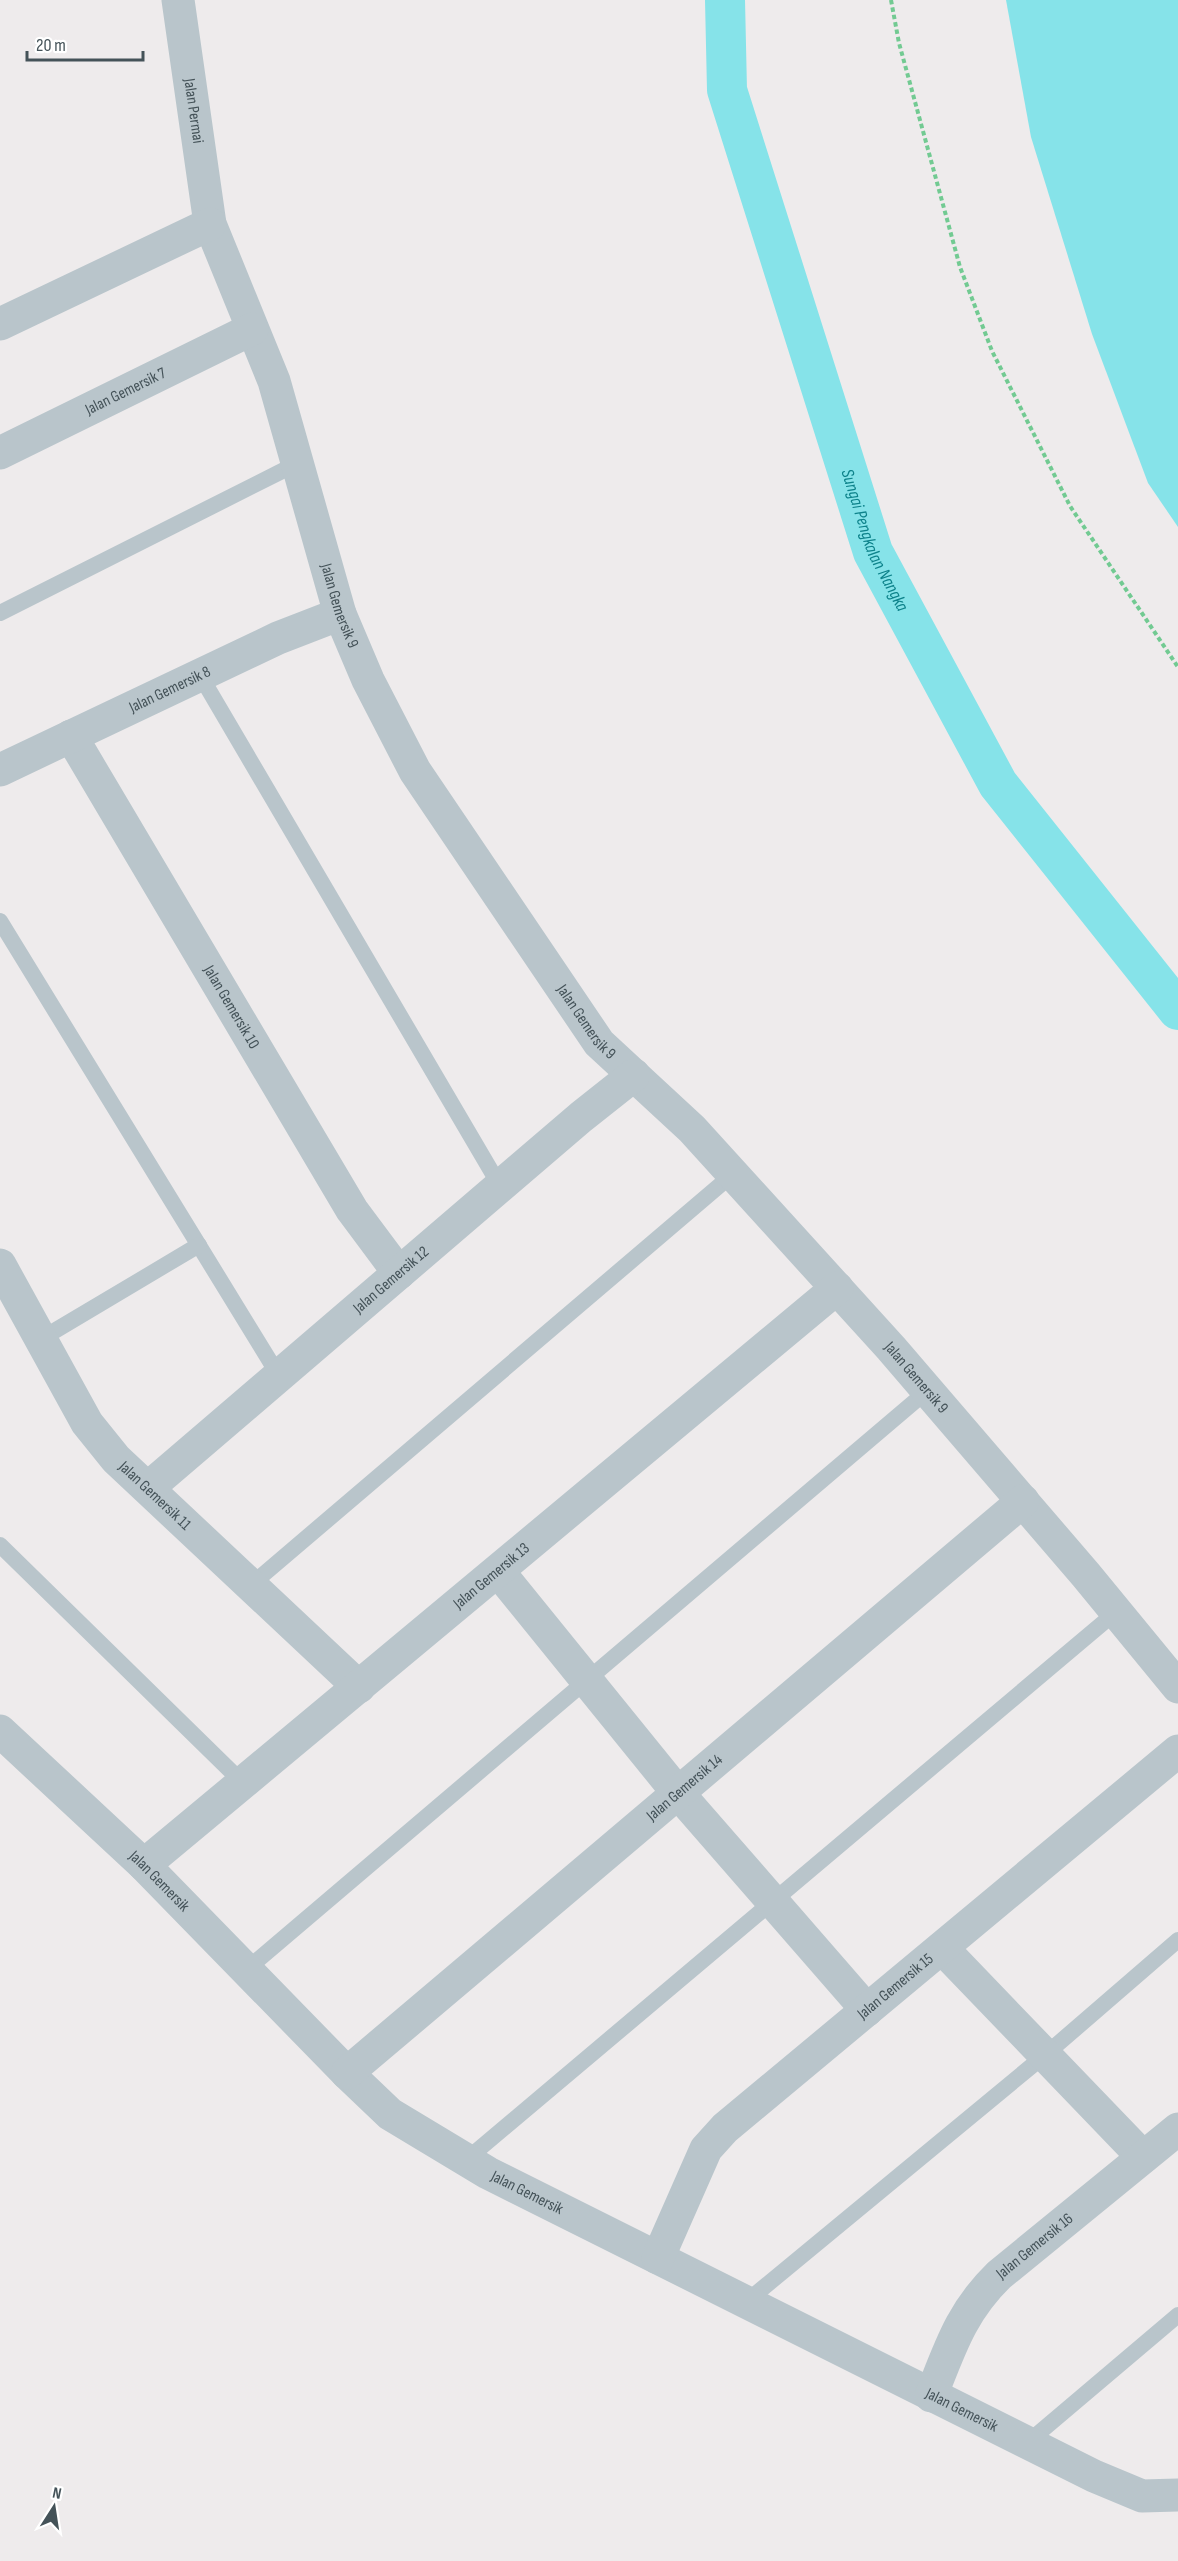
<svg xmlns="http://www.w3.org/2000/svg" width="1178" height="2561" font-family="'Sofia Sans Condensed',sans-serif">
	<rect width="100%" height="100%" fill="#eeebec"/>
	<!-- water -->
	<polygon fill="#86e3e9" points="1006,0 1178,0 1178,527 1148,483 1092,334 1031,137"/>
	<g fill="none" stroke-linecap="round" stroke-linejoin="round">
		<!-- canal -->
		<path stroke="#86e3e9" stroke-width="40" id="s1" d="M725 0 727 90 873 552 998 784 1178 1010"/>
		<!-- path -->
		<polyline stroke="#72ca92" stroke-width="4" stroke-dasharray="4.5 3" stroke-linecap="butt" points="891,0 899,43 960,267 992,351 1070,506 1178,667"/>
		<!-- service -->
		<g stroke="#b9c5cb" stroke-width="16">
			<polyline points="0,613 298,463"/>
			<polyline points="200,675 500,1186"/>
			<polyline points="0,921 279,1376"/>
			<polyline points="41,1339 199,1245"/>
			<polyline points="0,1545 243,1783"/>
			<polyline points="251,1585 733,1174"/>
			<polyline points="246,1970 927,1391"/>
			<polyline points="466,2160 1116,1612"/>
			<polyline points="746,2302 1045,2055 1178,1940"/>
			<polyline points="1027,2443 1178,2315"/>
		</g>
		<!-- minor -->
		<g stroke="#b9c5cb" stroke-width="33">
			<path id="s2" d="M178 0 210 224 274 381 340 614 368 680 415 771 599 1043 692 1129 891 1348 1086 1575 1178 1687"/>
			<polyline points="0,324 210,224"/>
			<path id="s3" d="M0 453 252 329"/>
			<path id="s4" d="M71 736 352 1210 399 1273"/>
			<path id="s5" d="M0 770 278 638 340 614"/>
			<path id="s6" d="M0 1265 87 1423 116 1459 359 1687"/>
			<path id="s7" d="M148 1488 581 1117 634 1075"/>
			<polyline points="498,1571 678,1793 867,2010"/>
			<path id="s8" d="M0 1731 144 1865 347 2073 390 2114 488 2173 1094 2476 1142 2496 1178 2495"/>
			<path id="s9" d="M144 1865 837 1288"/>
			<polyline points="942,1948 1143,2157"/>
			<path id="s10" d="M347 2073 1023 1501"/>
			<path id="s11" d="M658 2258 706 2149 725 2128 1178 1751"/>
			<path id="s12" d="M931 2396C950 2348 961 2312 999 2275L1178 2129"/>
		</g>
	</g>
	<g text-anchor="middle" dominant-baseline="central" stroke-width="4.5" stroke-linejoin="round" paint-order="stroke">
		<!-- street labels -->
		<g font-size="16" fill="#445258" stroke="#fff">
			<text stroke="none"><textPath href="#s2" startOffset="112">Jalan Permai</textPath></text>
			<text stroke="none"><textPath href="#s3" startOffset="140">Jalan Gemersik 7</textPath></text>
			<text stroke="none"><textPath href="#s2" startOffset="630">Jalan Gemersik 9</textPath></text>
			<text stroke="none"><textPath href="#s5" startOffset="188">Jalan Gemersik 8</textPath></text>
			<text stroke="none"><textPath href="#s4" startOffset="315">Jalan Gemersik 10</textPath></text>
			<text stroke="none"><textPath href="#s2" startOffset="1116">Jalan Gemersik 9</textPath></text>
			<text stroke="none"><textPath href="#s7" startOffset="320">Jalan Gemersik 12</textPath></text>
			<text stroke="none"><textPath href="#s2" startOffset="1602">Jalan Gemersik 9</textPath></text>
			<text stroke="none"><textPath href="#s6" startOffset="280">Jalan Gemersik 11</textPath></text>
			<text stroke="none"><textPath href="#s9" startOffset="452">Jalan Gemersik 13</textPath></text>
			<text stroke="none"><textPath href="#s10" startOffset="442">Jalan Gemersik 14</textPath></text>
			<text stroke="none"><textPath href="#s8" startOffset="219">Jalan Gemersik</textPath></text>
			<text stroke="none"><textPath href="#s11" startOffset="369">Jalan Gemersik 15</textPath></text>
			<text stroke="none"><textPath href="#s8" startOffset="705">Jalan Gemersik</textPath></text>
			<text stroke="none"><textPath href="#s12" startOffset="186">Jalan Gemersik 16</textPath></text>
			<text stroke="none"><textPath href="#s8" startOffset="1191">Jalan Gemersik</textPath></text>
		</g>
		<!-- water labels -->
		<g font-size="18" font-style="italic" fill="#0e838b" stroke="#fff">
			<text stroke="none"><textPath href="#s1" startOffset="564">Sungai Pengkalan Nangka</textPath></text>
		</g>
	</g>
	<!-- north arrow -->
	<g transform="translate(54 2507) rotate(12)" stroke="#ffffff" stroke-width="4.5" paint-order="stroke">
	<path d="M0-4.5L10 22L0 15L-10 22Z" fill="#445258"/>
	<text y="-9" font-size="16" font-weight="bold" text-anchor="middle" fill="#445258">N</text>
	</g>
	<!-- scale -->
	<path d="M27 51v9h116v-9" fill="none" stroke="#445258" stroke-width="3"/>
	<text x="36" y="51" font-size="18" fill="#445258" stroke="#ffffff" stroke-width="4.5" paint-order="stroke">20 m</text>
</svg>
